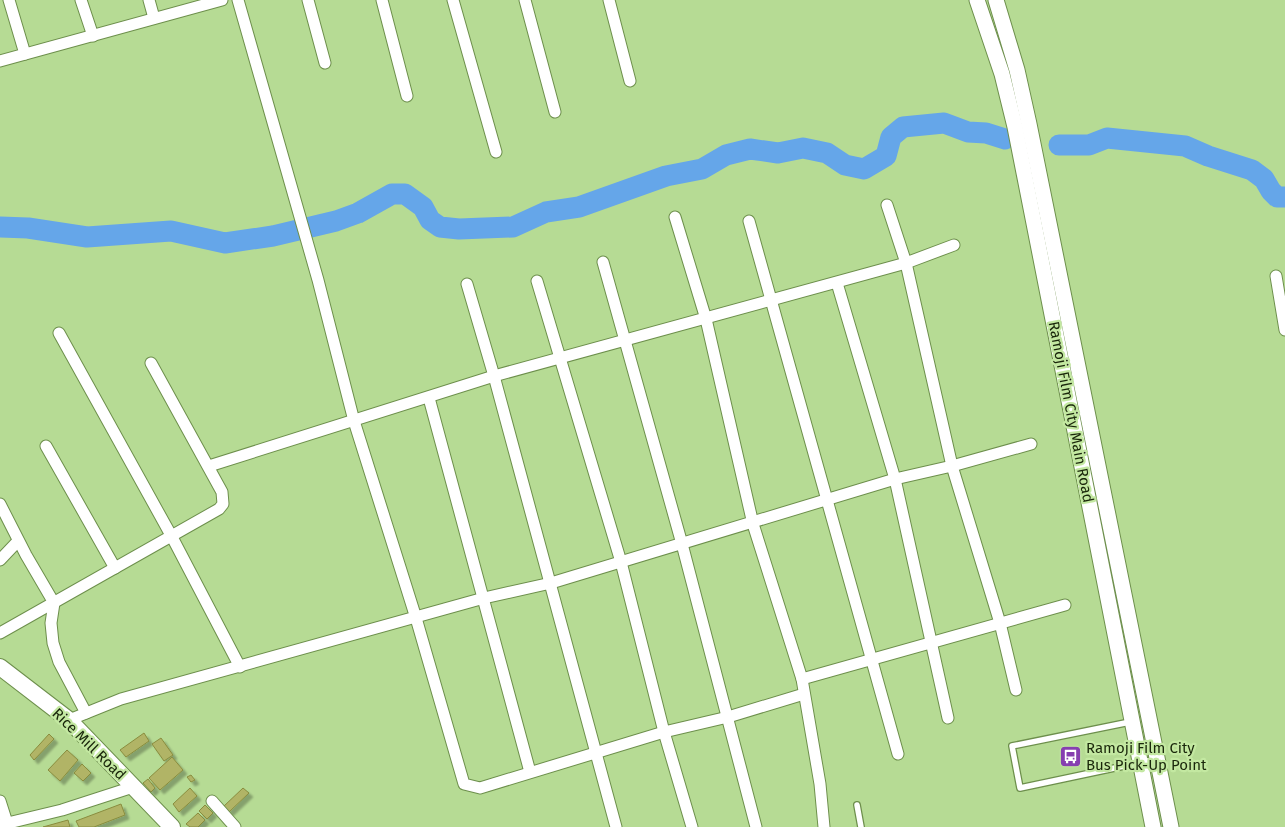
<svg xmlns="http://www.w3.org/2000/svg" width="1285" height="827" font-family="'Fira Sans',sans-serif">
	<defs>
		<filter id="shadow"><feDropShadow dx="4" dy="4" stdDeviation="1" flood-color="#0004"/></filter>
	</defs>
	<rect width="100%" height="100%" fill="#b6db94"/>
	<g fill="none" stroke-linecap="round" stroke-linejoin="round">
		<!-- river -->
		<g stroke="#65a6e9" stroke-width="21">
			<polyline points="1059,145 1089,145 1107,138 1185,146 1208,156 1252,170 1264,179 1271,191 1277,197 1285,197"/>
			<polyline points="0,227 28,228 87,237 171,231 225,243 273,236 336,221 358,213 392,194 405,194 423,207 430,220 440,227 459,229 513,227 546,212 579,207 666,176 702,169 726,155 750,149 778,153 803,148 827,153 845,165 864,169 886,156 891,137 903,127 944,123 968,132 986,133 1005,139"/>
		</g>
	</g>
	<!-- building -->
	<g fill="#b1b466" stroke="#898c3e" filter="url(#shadow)">
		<polygon points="144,733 149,741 126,757 120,750"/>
		<polygon points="49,734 54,739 34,760 30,755"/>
		<polygon points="161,738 173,755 164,761 152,744"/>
		<polygon points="67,750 78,760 60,781 48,770"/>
		<polygon points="172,757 183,770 160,790 149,778"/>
		<polygon points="82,764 91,773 83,781 74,773"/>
		<polygon points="191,775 195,780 191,782 187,777"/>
		<polygon points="148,779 155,788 151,792 143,783"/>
		<polygon points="190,788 197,796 179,812 173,804"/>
		<polygon points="243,788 249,793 229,812 224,806"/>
		<polygon points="121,804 125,815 94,827 79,827 76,821"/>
		<polygon points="205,805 213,813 207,819 199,811"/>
		<polygon points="198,813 205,820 198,827 190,827 186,824"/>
		<polygon points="68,820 70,827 43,827"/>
	</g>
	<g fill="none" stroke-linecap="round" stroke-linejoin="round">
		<defs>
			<g id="service">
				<polyline points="1130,722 1012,746 1020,788 1157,759"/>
				<polyline points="857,805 861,827"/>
			</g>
			<g id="minor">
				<polyline points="9,0 25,54"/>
				<polyline points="81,0 93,36"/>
				<polyline points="149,0 154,18"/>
				<polyline points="238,0 318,280 354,421 416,618 464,784 480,788 664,732 728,717 804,694"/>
				<polyline points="308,0 325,63"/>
				<polyline points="382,0 407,96"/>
				<polyline points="453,0 496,152"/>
				<polyline points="525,0 555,112"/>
				<polyline points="609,0 630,81"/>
				<polyline points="0,61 222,0"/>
				<polyline points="887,205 906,263 952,466 1000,623 1016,690"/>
				<polyline points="675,217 706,319 753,524 802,679 820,784 824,827"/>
				<polyline points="749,221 898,754"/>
				<polyline points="603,262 682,544 756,827"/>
				<polyline points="1276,276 1285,330"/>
				<polyline points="537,281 621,562 664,732 692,827"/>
				<polyline points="837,283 895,479 948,718"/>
				<polyline points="467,284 494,376 616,827"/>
				<polyline points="59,333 172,537 240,667"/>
				<polyline points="429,398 530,772"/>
				<polyline points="46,446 115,568"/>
				<polyline points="209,466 494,376 906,263 954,245"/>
				<polyline points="0,504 26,555 54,603 51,623 53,643 59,662 86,713"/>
				<polyline points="0,560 18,541"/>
				<polyline points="0,633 219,509 223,504 222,492 151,363"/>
				<polyline points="802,679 1065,605"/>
				<polyline points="69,720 121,699 484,598 551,583 895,479 952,466 1031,444"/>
				<polyline points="0,801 7,823"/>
				<polyline points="212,801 235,827"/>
				<polyline points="0,825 62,810 133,787"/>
			</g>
			<g id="tertiary">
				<polyline points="977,0 1002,74 1015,127 1153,827"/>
				<polyline points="996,0 1017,70 1029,124 1171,827"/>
			</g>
			<polyline id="secondary" points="0,667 69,720 172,827"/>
		</defs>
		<!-- service casing -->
		<use href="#service" stroke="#6d8f4c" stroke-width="8"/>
		<!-- minor casing -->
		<use href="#minor" stroke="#6d8f4c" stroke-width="13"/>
		<!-- tertiary casing -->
		<use href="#tertiary" stroke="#6d8f4c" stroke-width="17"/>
		<!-- secondary casing -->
		<use href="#secondary" stroke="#6d8f4c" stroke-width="18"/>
		<!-- service -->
		<use href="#service" stroke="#fff" stroke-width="5.5"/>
		<!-- minor -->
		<use href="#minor" stroke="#fff" stroke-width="11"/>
		<!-- tertiary -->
		<use href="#tertiary" stroke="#fff" stroke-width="15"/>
		<!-- secondary -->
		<use href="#secondary" stroke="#fff" stroke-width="16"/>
	</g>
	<!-- icons -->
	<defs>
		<symbol id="bus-square" viewBox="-11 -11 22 22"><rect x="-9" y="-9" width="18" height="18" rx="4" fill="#863eb0" stroke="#c3e8a1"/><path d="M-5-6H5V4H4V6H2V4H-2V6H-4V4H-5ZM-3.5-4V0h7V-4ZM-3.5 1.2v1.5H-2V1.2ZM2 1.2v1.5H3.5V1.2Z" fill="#fff"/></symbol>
	</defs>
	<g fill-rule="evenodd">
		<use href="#bus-square" x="1058" y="744" width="25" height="25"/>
	</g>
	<g text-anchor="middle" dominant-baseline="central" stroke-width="4.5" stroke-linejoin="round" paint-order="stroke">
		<!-- street labels -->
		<g font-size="15" fill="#1a270b" stroke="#c3e8a1">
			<text transform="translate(1071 412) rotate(79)">Ramoji Film City Main Road</text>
			<text transform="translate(89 744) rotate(44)">Rice Mill Road</text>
		</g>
		<!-- poi labels -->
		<g font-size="15" fill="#1a270b" stroke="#c3e8a1" text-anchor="start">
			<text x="1086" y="748">Ramoji Film City<tspan x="1086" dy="17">Bus Pick-Up Point</tspan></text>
		</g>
	</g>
</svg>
